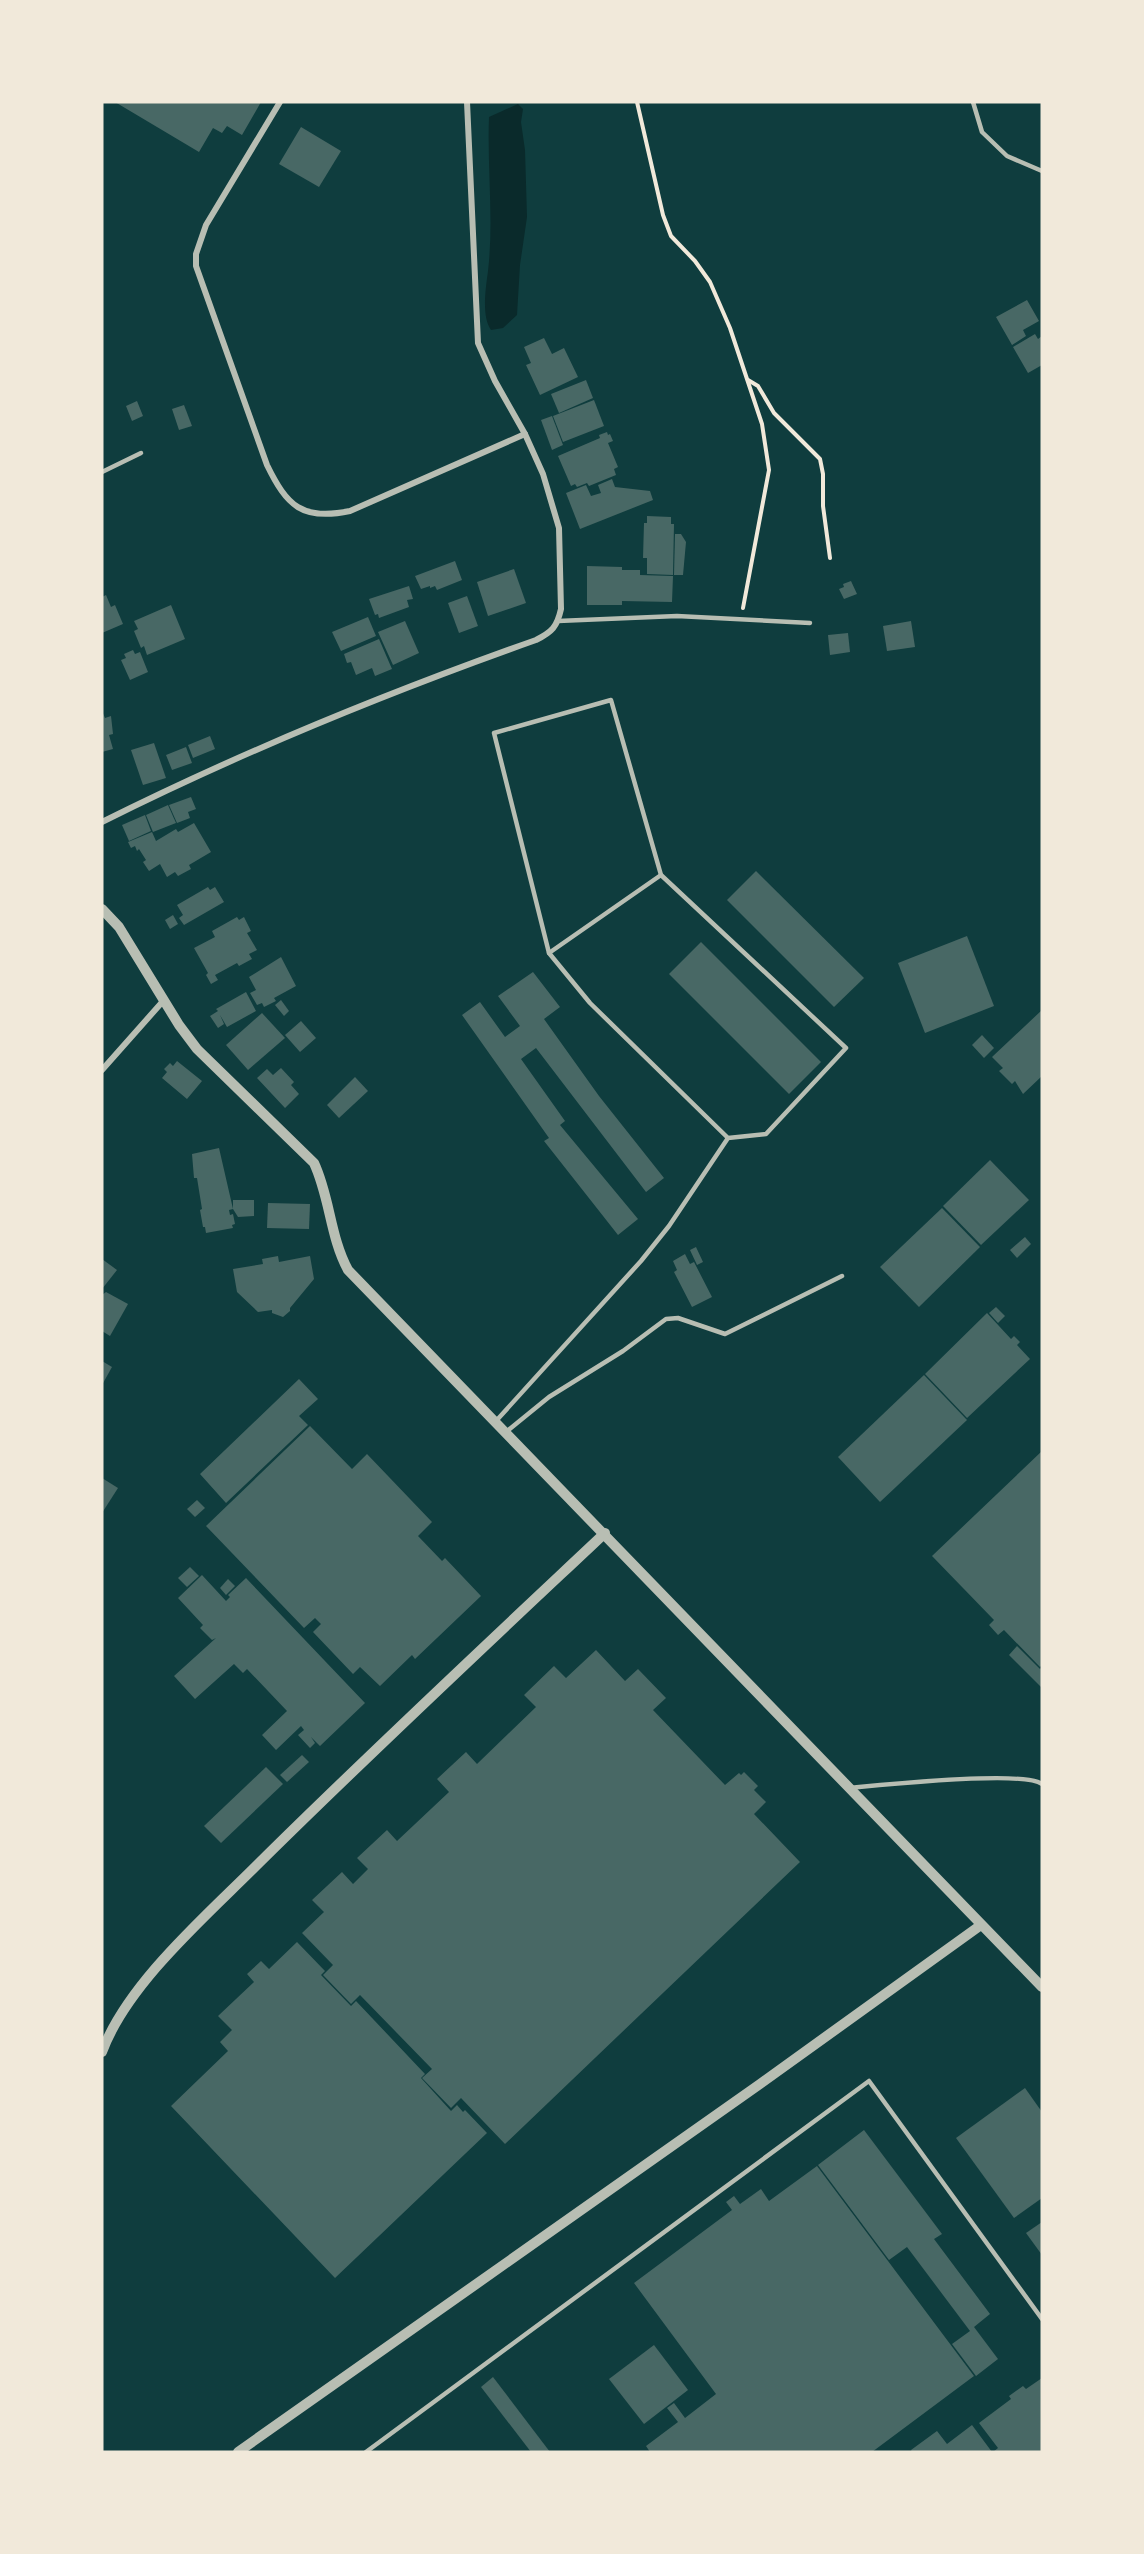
<svg xmlns="http://www.w3.org/2000/svg" width="1144" height="2554" font-family="Mulish,sans-serif">
	<rect width="100%" height="100%" fill="#0f3d3e"/>
	<!-- water -->
	<path fill="#0a2a2b" d="M518 104 523 109 521 122 525 150 527 217 520 265 517 315 503 328 491 330C481 316 486 287 488 271 494 220 487 168 489 117Z"/>
	<!-- building -->
	<g fill="#486865">
		<polygon points="115,102 261,102 242,135 227,126 222,133 213,128 199,152"/>
		<polygon points="301,127 341,151 319,187 279,164"/>
		<polygon points="1027,300 1039,321 1023,330 1026,336 1012,345 996,317"/>
		<polygon points="1035,334 1038,339 1042,336 1042,365 1028,373 1013,347"/>
		<polygon points="544,338 552,354 564,348 578,377 540,395 526,365 531,363 524,347"/>
		<polygon points="586,380 593,398 559,413 551,394"/>
		<polygon points="594,400 604,426 563,442 553,416"/>
		<polygon points="137,401 143,416 132,421 126,406"/>
		<polygon points="184,405 192,426 179,430 172,409"/>
		<polygon points="552,416 563,445 552,450 541,420"/>
		<polygon points="607,432 608,435 610,434 613,441 608,443 618,467 614,469 616,475 589,486 587,483 577,487 575,484 571,486 558,456 600,438 599,435"/>
		<polygon points="612,479 615,487 650,491 653,500 580,529 566,493 586,485 591,496 601,493 598,485"/>
		<polygon points="647,516 671,517 671,524 674,524 673,575 647,574 647,558 643,558 644,523 647,523"/>
		<polygon points="675,534 681,534 686,542 683,575 674,575"/>
		<polygon points="455,561 462,580 437,590 435,586 430,588 430,586 421,589 415,576"/>
		<polygon points="587,566 622,567 622,570 640,570 640,575 673,576 672,602 622,601 622,605 587,605"/>
		<polygon points="514,569 526,603 488,616 477,582"/>
		<polygon points="851,581 857,594 844,599 839,589 844,587 843,584"/>
		<polygon points="409,586 413,599 407,600 409,607 379,618 378,614 375,615 369,599"/>
		<polygon points="106,595 111,607 115,605 123,624 102,633 102,597"/>
		<polygon points="467,596 478,626 459,633 448,603"/>
		<polygon points="171,605 185,639 147,655 144,646 141,648 134,631 138,629 134,621"/>
		<polygon points="368,617 376,636 341,651 332,632"/>
		<polygon points="405,621 419,653 393,665 378,632"/>
		<polygon points="911,621 915,647 887,651 883,626"/>
		<polygon points="848,633 850,652 830,655 828,635"/>
		<polygon points="379,639 392,669 375,676 372,668 356,675 351,662 347,663 344,654"/>
		<polygon points="133,650 135,654 140,652 148,672 130,680 121,660 126,658 124,654"/>
		<polygon points="102,711 105,718 111,716 113,734 109,735 113,749 102,752"/>
		<polygon points="210,736 215,749 193,758 188,745"/>
		<polygon points="154,743 166,778 143,785 131,750"/>
		<polygon points="186,747 192,763 172,770 166,755"/>
		<polygon points="191,797 196,809 188,812 190,818 177,823 169,805"/>
		<polygon points="168,805 176,823 153,832 146,815"/>
		<polygon points="145,815 151,831 129,841 122,825"/>
		<polygon points="194,823 211,852 189,865 191,869 178,876 175,872 167,877 160,864 149,871 143,862 146,860 139,849 137,851 135,846 131,848 128,842 152,832 156,841 176,829 178,832"/>
		<polygon points="756,871 864,978 834,1007 727,900"/>
		<polygon points="208,887 210,890 215,887 224,902 184,925 179,918 183,915 177,905"/>
		<polygon points="173,915 178,924 170,929 165,920"/>
		<polygon points="237,917 239,920 244,917 251,931 247,933 257,950 249,954 252,959 239,966 237,963 215,975 218,980 211,984 206,975 208,973 194,948 215,937 212,931"/>
		<polygon points="967,936 994,1006 925,1033 898,963"/>
		<polygon points="701,942 821,1062 789,1094 669,974"/>
		<polygon points="281,957 296,986 274,998 276,1001 264,1007 262,1003 257,1005 250,993 256,990 249,977"/>
		<polygon points="533,972 560,1007 544,1019 599,1096 664,1178 646,1192 536,1048 521,1059 565,1121 560,1125 638,1219 618,1235 544,1141 549,1138 462,1015 480,1002 505,1037 520,1026 498,996"/>
		<polygon points="246,992 256,1011 227,1027 220,1015 224,1024 218,1028 210,1016 218,1011 216,1009"/>
		<polygon points="281,1000 289,1011 284,1016 275,1005"/>
		<polygon points="1042,1010 1042,1076 1023,1094 1015,1081 1012,1084 999,1071 1003,1068 992,1057"/>
		<polygon points="262,1013 285,1038 248,1070 226,1045"/>
		<polygon points="301,1021 316,1038 300,1052 285,1035"/>
		<polygon points="982,1035 994,1048 984,1058 972,1045"/>
		<polygon points="177,1061 202,1081 187,1099 162,1078 167,1072 164,1069 170,1063 173,1066"/>
		<polygon points="281,1068 294,1082 291,1085 299,1094 285,1108 257,1078 267,1069 273,1075"/>
		<polygon points="355,1077 368,1091 339,1118 327,1105"/>
		<polygon points="219,1148 233,1209 229,1210 230,1215 233,1214 235,1224 232,1225 233,1228 206,1233 205,1227 203,1227 200,1210 202,1209 197,1178 194,1178 192,1154"/>
		<polygon points="990,1160 1029,1200 981,1245 943,1206"/>
		<polygon points="233,1200 254,1200 254,1216 238,1217 233,1209"/>
		<polygon points="268,1203 310,1204 309,1229 267,1228"/>
		<polygon points="942,1208 980,1247 919,1307 880,1267"/>
		<polygon points="1025,1237 1031,1244 1017,1258 1010,1250"/>
		<polygon points="696,1247 703,1262 697,1265 690,1250"/>
		<polygon points="685,1254 690,1264 694,1262 712,1297 692,1307 674,1272 677,1270 673,1261"/>
		<polygon points="278,1256 279,1262 310,1256 314,1279 290,1308 290,1311 283,1317 272,1313 272,1310 258,1312 237,1292 233,1269 263,1264 262,1259"/>
		<polygon points="102,1259 117,1270 102,1289"/>
		<polygon points="106,1292 128,1304 110,1336 102,1331 102,1295"/>
		<polygon points="996,1307 1005,1316 998,1323 989,1313"/>
		<polygon points="987,1313 1011,1339 1014,1336 1020,1342 1017,1345 1030,1359 967,1418 925,1374"/>
		<polygon points="102,1361 112,1367 102,1385"/>
		<polygon points="924,1375 967,1420 880,1502 838,1457"/>
		<polygon points="299,1379 318,1399 299,1416 308,1425 226,1503 200,1474"/>
		<polygon points="310,1426 352,1469 367,1454 432,1522 418,1536 442,1561 445,1558 481,1596 415,1659 412,1655 380,1686 360,1667 353,1674 313,1632 321,1624 315,1618 304,1628 206,1526"/>
		<polygon points="1042,1451 1042,1665 1040,1667 1004,1630 998,1635 989,1625 994,1620 932,1556"/>
		<polygon points="102,1478 118,1488 102,1513"/>
		<polygon points="197,1500 205,1508 195,1517 187,1509"/>
		<polygon points="190,1567 199,1576 187,1587 178,1578"/>
		<polygon points="202,1575 226,1601 230,1597 228,1595 246,1578 365,1703 320,1746 311,1737 315,1743 310,1748 298,1735 304,1730 301,1726 276,1750 262,1735 287,1711 247,1669 243,1673 234,1664 195,1699 174,1676 216,1638 212,1640 200,1628 203,1625 178,1598"/>
		<polygon points="228,1579 235,1586 226,1595 220,1588"/>
		<polygon points="1017,1646 1040,1669 1042,1667 1042,1688 1009,1655"/>
		<polygon points="596,1650 625,1681 638,1669 666,1698 653,1710 725,1785 739,1773 741,1775 744,1772 758,1786 754,1790 766,1802 754,1814 800,1862 505,2144 461,2098 451,2108 422,2078 432,2069 360,1995 351,2004 323,1975 333,1965 302,1933 324,1912 312,1900 342,1872 353,1884 368,1869 357,1858 387,1830 397,1841 449,1792 437,1779 466,1752 477,1764 536,1707 524,1695 554,1666 566,1678"/>
		<polygon points="302,1755 309,1762 287,1782 280,1775"/>
		<polygon points="266,1767 283,1784 221,1843 204,1826"/>
		<polygon points="297,1942 325,1971 321,1975 351,2006 356,2001 425,2074 421,2078 451,2111 457,2105 463,2112 465,2110 487,2133 335,2278 171,2106 228,2051 220,2042 232,2030 218,2016 254,1982 247,1974 261,1961 269,1969"/>
		<polygon points="1025,2088 1042,2112 1042,2198 1014,2218 956,2138"/>
		<polygon points="864,2130 942,2234 934,2239 990,2314 974,2327 998,2359 976,2376 952,2344 970,2331 907,2247 889,2260 818,2165"/>
		<polygon points="817,2166 974,2376 872,2452 650,2452 646,2446 678,2422 667,2408 674,2403 685,2418 716,2394 634,2283 732,2210 726,2202 734,2196 740,2204 761,2189 769,2201"/>
		<polygon points="1042,2222 1042,2255 1026,2233"/>
		<polygon points="654,2345 688,2390 644,2424 609,2379"/>
		<polygon points="493,2377 550,2452 531,2452 481,2387"/>
		<polygon points="1042,2378 1042,2452 993,2452 998,2448 979,2423 1011,2399 1009,2396 1023,2386 1026,2389"/>
		<polygon points="972,2425 992,2452 912,2452 911,2450 937,2431 947,2444"/>
	</g>
	<g fill="none" stroke-linecap="round" stroke-linejoin="round">
		<!-- path -->
		<g stroke="#f1e9da" stroke-width="4">
			<polyline points="637,102 663,215 671,236 695,261 710,282 730,328 762,424 769,470 743,608"/>
			<polyline points="748,380 758,386 774,413 820,459 823,474 823,506 830,558"/>
		</g>
		<!-- service -->
		<g stroke="#b8beb3" stroke-width="4.5">
			<polyline points="973,102 982,132 1007,156 1042,171"/>
			<polyline points="102,472 141,453"/>
			<polyline points="558,621 677,616 810,623"/>
			<polyline points="549,953 661,875"/>
			<polyline points="496,1421 641,1261 669,1226 728,1138 590,1003 549,953 494,733 611,700 661,875 846,1048 766,1134 728,1138"/>
			<polyline points="506,1432 549,1397 623,1351 666,1319 678,1318 725,1334 842,1276"/>
			<path d="M850 1788C881 1785 1023 1770 1042 1784"/>
			<polyline points="366,2452 869,2081 1042,2319"/>
		</g>
		<!-- minor -->
		<g stroke="#b8beb3" stroke-width="6">
			<path d="M280 102 206 225 196 254V266L267 465C287 506 302 521 350 511L525 434"/>
			<path d="M102 822C242 752 389 692 536 640 552 632 557 627 561 609L559 528 543 474 525 434 495 381 478 343 467 102"/>
			<polyline points="102,1070 164,1000"/>
		</g>
		<!-- tertiary -->
		<g stroke="#b8beb3" stroke-width="10">
			<path d="M102 909 119 927 179 1025 197 1049 314 1163C330 1197 330 1237 348 1270L1042 1987"/>
			<path d="M102 2052C127 1984 206 1916 257 1865 371 1752 488 1643 605 1533"/>
			<polyline points="238,2452 760,2084 981,1925"/>
		</g>
	</g>
	<!-- border -->
	<rect width="1144" height="2554" fill="none" stroke="#f1e9da" stroke-width="207"/>
</svg>
